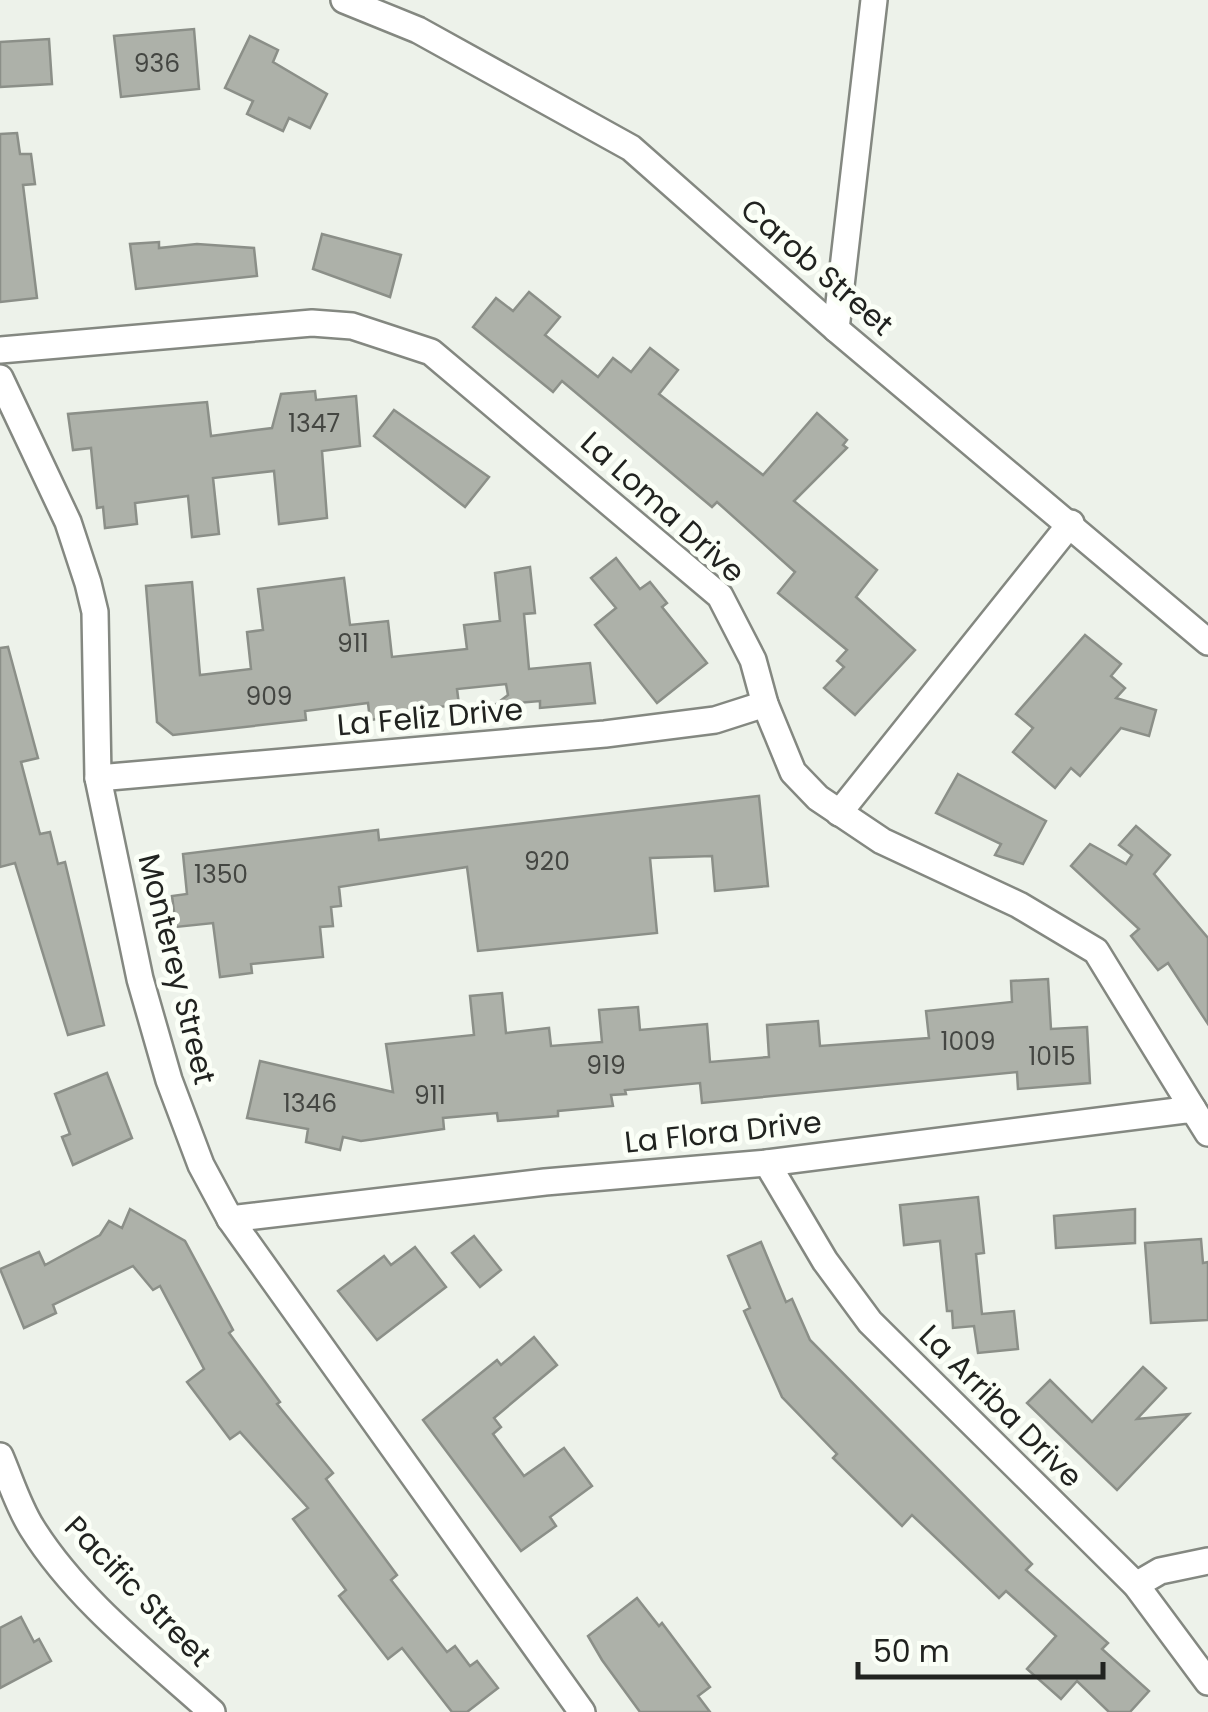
<svg xmlns="http://www.w3.org/2000/svg" width="1208" height="1712" font-family="Poppins,sans-serif">
	<rect width="100%" height="100%" fill="#edf2ea"/>
	<!-- building -->
	<g fill="#adb1a9" stroke="#8b8f88" stroke-width="2.5">
		<polygon points="194,29 199,89 121,97 114,36"/>
		<polygon points="250,36 278,50 273,62 327,94 310,128 289,118 283,131 247,114 253,101 225,88"/>
		<polygon points="49,39 52,84 0,87 0,42"/>
		<polygon points="17,133 20,154 31,154 35,184 23,185 37,298 0,302 0,134"/>
		<polygon points="322,234 401,255 390,297 313,269"/>
		<polygon points="159,242 159,248 197,244 254,248 257,276 136,289 130,244"/>
		<polygon points="529,292 560,317 545,335 598,377 613,358 631,372 650,348 678,370 659,394 763,475 817,413 847,440 843,445 847,448 794,501 877,570 856,597 915,650 855,715 824,688 844,667 837,661 847,650 778,593 795,572 717,502 712,507 562,381 553,392 473,327 496,298 513,311"/>
		<polygon points="315,391 316,400 356,396 360,446 322,451 327,518 279,524 274,471 213,478 219,534 192,537 188,496 135,503 137,524 105,528 103,507 97,508 91,448 73,450 68,414 207,402 211,436 272,428 281,394"/>
		<polygon points="394,410 489,477 465,507 374,436"/>
		<polygon points="616,558 640,589 650,582 667,603 662,607 707,663 657,703 595,625 616,608 591,578"/>
		<polygon points="530,567 535,613 524,614 529,669 590,663 595,703 540,708 540,701 495,705 508,695 506,684 457,689 459,705 399,711 399,716 370,720 368,703 305,711 306,720 173,735 157,722 146,586 192,582 200,675 251,669 247,632 263,630 258,589 344,578 350,625 388,621 392,657 467,649 464,625 500,621 495,573"/>
		<polygon points="1085,635 1121,664 1111,676 1125,688 1116,698 1156,710 1149,736 1121,728 1080,776 1071,768 1055,788 1013,752 1033,728 1016,714"/>
		<polygon points="8,647 38,758 21,762 40,834 50,832 58,864 65,862 104,1025 68,1035 15,863 0,867 0,648"/>
		<polygon points="958,774 1046,821 1023,864 995,855 1001,844 936,813"/>
		<polygon points="759,796 768,886 715,891 712,856 650,858 657,933 478,951 467,867 339,887 341,906 331,907 333,926 320,927 323,957 251,964 252,973 220,977 213,923 176,927 172,896 187,894 183,854 378,830 379,840"/>
		<polygon points="1136,826 1170,855 1154,874 1208,938 1208,1024 1168,963 1158,970 1131,936 1139,929 1071,866 1090,844 1126,864 1132,855 1119,845"/>
		<polygon points="1048,979 1051,1029 1087,1027 1090,1083 1018,1089 1017,1072 702,1103 700,1083 625,1090 626,1094 611,1095 613,1106 558,1111 558,1116 498,1121 497,1113 443,1118 444,1129 361,1141 343,1137 340,1150 306,1142 308,1129 247,1118 260,1061 393,1092 386,1044 474,1035 470,996 502,993 506,1033 549,1028 551,1046 602,1042 599,1010 638,1007 640,1030 707,1024 710,1062 769,1057 767,1025 818,1021 820,1046 929,1038 926,1011 1012,1002 1011,981"/>
		<polygon points="107,1073 132,1138 73,1165 62,1137 70,1134 55,1094"/>
		<polygon points="978,1197 984,1253 976,1254 982,1314 1014,1311 1018,1349 978,1353 974,1326 953,1328 952,1311 947,1311 940,1241 904,1245 900,1205"/>
		<polygon points="130,1209 185,1241 233,1330 229,1333 280,1402 277,1404 333,1473 326,1479 397,1575 391,1580 447,1652 455,1646 470,1666 477,1661 498,1688 467,1712 452,1712 402,1648 388,1659 339,1596 346,1590 293,1519 308,1508 240,1432 230,1439 187,1382 204,1369 160,1286 153,1290 133,1266 53,1305 56,1313 24,1328 0,1269 39,1252 45,1265 100,1235 109,1221 122,1228"/>
		<polygon points="1135,1209 1135,1243 1056,1248 1054,1216"/>
		<polygon points="474,1236 501,1270 480,1287 452,1253"/>
		<polygon points="1201,1239 1203,1263 1208,1262 1208,1320 1151,1323 1145,1243"/>
		<polygon points="761,1242 786,1302 792,1299 810,1340 1032,1564 1026,1570 1108,1643 1102,1649 1149,1691 1130,1712 1109,1712 1077,1681 1061,1699 1027,1669 1056,1636 1006,1591 999,1598 912,1515 902,1526 833,1458 837,1454 782,1397 744,1311 750,1308 728,1256"/>
		<polygon points="415,1247 446,1287 377,1340 338,1291 384,1256 391,1265"/>
		<polygon points="534,1337 557,1365 494,1418 501,1427 493,1434 524,1476 564,1448 592,1486 550,1517 556,1526 521,1551 423,1420 497,1360 501,1365"/>
		<polygon points="1143,1367 1166,1388 1137,1419 1189,1414 1117,1490 1027,1403 1050,1380 1092,1422"/>
		<polygon points="637,1598 659,1626 662,1623 710,1687 698,1696 710,1712 640,1712 602,1660 588,1636"/>
		<polygon points="21,1617 34,1642 39,1639 51,1661 0,1688 0,1628"/>
	</g>
	<g fill="none" stroke-linecap="round" stroke-linejoin="round">
		<defs>
			<g id="street">
				<polyline points="344,0 418,30 631,148 836,329 1208,642"/>
				<polyline points="836,329 874,0"/>
				<polyline points="0,350 312,323 352,326 431,352 720,596 753,660 765,704 793,772 818,798 882,841 1019,905 1096,951 1193,1109"/>
				<polyline points="0,378 68,522 88,583 95,612 98,778 140,979 169,1080 201,1165 230,1219 582,1712"/>
				<polyline points="98,778 605,734 715,720 765,704"/>
				<polyline points="839,813 1071,523"/>
				<polyline points="767,1163 825,1261 870,1322 1136,1585 1208,1682"/>
				<polyline points="230,1219 545,1182 767,1163 1193,1109 1208,1133"/>
				<path d="M0 1456C10 1479 18 1506 32 1528 77 1600 150 1656 212 1712"/>
				<polyline points="1136,1585 1160,1571 1208,1561"/>
			</g>
		</defs>
		<!-- street casing -->
		<use href="#street" stroke="#848881" stroke-width="30"/>
		<!-- street -->
		<use href="#street" stroke="#fff" stroke-width="25"/>
	</g>
	<g text-anchor="middle" dominant-baseline="central" stroke-width="10" stroke-linejoin="round" paint-order="stroke">
		<!-- number labels -->
		<g font-size="25" fill="#444642">
			<text x="157" y="63">936</text>
			<text x="314" y="423">1347</text>
			<text x="353" y="643">911</text>
			<text x="269" y="696">909</text>
			<text x="547" y="861">920</text>
			<text x="221" y="874">1350</text>
			<text x="968" y="1041">1009</text>
			<text x="1052" y="1056">1015</text>
			<text x="606" y="1065">919</text>
			<text x="430" y="1095">911</text>
			<text x="310" y="1103">1346</text>
		</g>
		<!-- street labels -->
		<g font-size="30" fill="#212320" stroke="#fbfff7">
			<text transform="translate(817 267) rotate(41)">Carob Street</text>
			<text transform="translate(663 507) rotate(42)">La Loma Drive</text>
			<text transform="translate(430 717) rotate(-5)">La Feliz Drive</text>
			<text transform="translate(177 969) rotate(76)">Monterey Street</text>
			<text transform="translate(723 1132) rotate(-6)">La Flora Drive</text>
			<text transform="translate(1001 1406) rotate(45)">La Arriba Drive</text>
			<text transform="translate(138 1591) rotate(46)">Pacific Street</text>
		</g>
	</g>
	<!-- scale -->
	<path d="M858 1662v15h245v-15" fill="none" stroke="#212320" stroke-width="5"/>
	<text x="873" y="1662" font-size="30" fill="#212320" stroke="#fbfff7" stroke-width="8" paint-order="stroke">50 m</text>
</svg>
